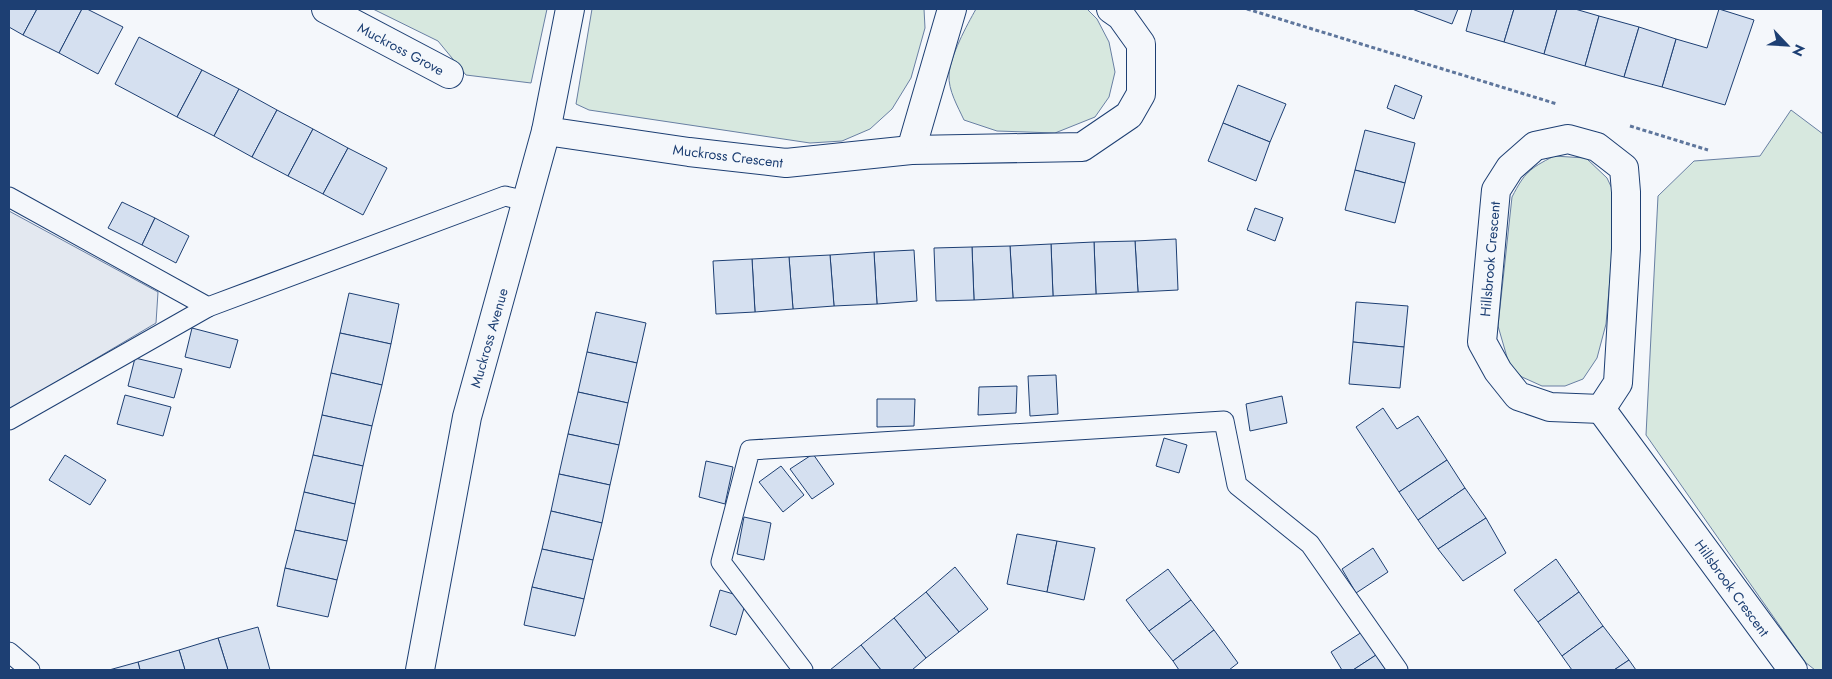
<svg xmlns="http://www.w3.org/2000/svg" width="1832" height="679" font-family="Jost,sans-serif">
	<rect width="100%" height="100%" fill="#f4f7fb"/>
	<!-- green -->
	<g fill="#d7e8df" stroke="#687fa3">
		<polygon points="373,9 547,9 531,83 466,75 438,41"/>
		<polygon points="592,9 924,9 925,28 911,78 892,109 870,129 842,141 810,143 589,110 576,104"/>
		<path d="M976 9H1087L1097 19 1109 42 1115 72 1109 97 1095 117 1055 133 997 131 964 120C958 107 948 90 949 75 950 56 967 25 976 9Z"/>
		<polygon points="1791,110 1823,134 1823,670 1815,670 1805,662 1646,435 1658,196 1694,161 1760,156"/>
		<path d="M1554 156 1586 158 1607 178 1617 199 1606 324 1597 358 1583 379 1565 386H1542L1522 377 1509 364 1498 326 1512 197C1525 172 1529 169 1554 156Z"/>
	</g>
	<!-- parking -->
	<polygon fill="#e3e8f0" stroke="#687fa3" points="9,211 158,292 156,323 9,410"/>
	<!-- building -->
	<g fill="#d5e0f0" stroke="#1d3f73">
		<polygon points="9,9 37,9 23,35 9,27"/>
		<polygon points="37,9 82,9 59,53 23,35"/>
		<polygon points="82,9 87,9 123,27 98,74 59,53"/>
		<polygon points="1412,9 1458,9 1452,24"/>
		<polygon points="1472,9 1514,9 1504,42 1466,31"/>
		<polygon points="1514,9 1557,9 1544,54 1504,42"/>
		<polygon points="1557,9 1575,9 1599,16 1585,66 1544,54"/>
		<polygon points="1719,9 1754,20 1725,105 1662,87 1676,39 1707,48"/>
		<polygon points="1599,16 1639,27 1624,77 1585,66"/>
		<polygon points="1639,27 1676,39 1662,87 1624,77"/>
		<polygon points="139,37 202,70 177,117 115,84"/>
		<polygon points="202,70 239,89 214,136 177,117"/>
		<polygon points="1238,85 1286,104 1270,142 1223,123"/>
		<polygon points="1395,85 1422,96 1414,119 1387,108"/>
		<polygon points="239,89 277,110 252,157 214,136"/>
		<polygon points="277,110 313,129 288,176 252,157"/>
		<polygon points="1223,123 1270,142 1256,181 1208,161"/>
		<polygon points="313,129 348,148 323,194 288,176"/>
		<polygon points="1365,130 1415,143 1405,183 1355,170"/>
		<polygon points="348,148 387,168 363,215 323,194"/>
		<polygon points="1355,170 1405,183 1395,223 1345,210"/>
		<polygon points="122,202 155,218 142,245 108,228"/>
		<polygon points="1255,208 1283,218 1275,241 1247,230"/>
		<polygon points="155,218 189,236 176,263 142,245"/>
		<polygon points="1176,239 1178,290 1138,292 1135,241"/>
		<polygon points="1135,241 1138,292 1096,294 1094,242"/>
		<polygon points="1094,242 1096,294 1053,296 1051,244"/>
		<polygon points="1051,244 1053,296 1013,298 1010,246"/>
		<polygon points="1010,246 1013,298 974,300 972,247"/>
		<polygon points="972,247 974,300 936,301 934,248"/>
		<polygon points="914,250 917,301 877,304 874,252"/>
		<polygon points="874,252 877,304 834,306 830,255"/>
		<polygon points="830,255 834,306 793,309 789,257"/>
		<polygon points="789,257 793,309 755,312 752,259"/>
		<polygon points="752,259 755,312 716,314 713,261"/>
		<polygon points="349,293 399,304 391,344 340,333"/>
		<polygon points="1356,302 1408,306 1404,347 1353,342"/>
		<polygon points="596,312 646,323 637,363 587,352"/>
		<polygon points="192,328 238,340 230,368 185,357"/>
		<polygon points="340,333 391,344 382,385 331,373"/>
		<polygon points="1353,342 1404,347 1400,388 1349,384"/>
		<polygon points="587,352 637,363 628,403 578,392"/>
		<polygon points="135,358 182,369 174,398 128,386"/>
		<polygon points="331,373 382,385 372,426 322,415"/>
		<polygon points="1056,375 1058,414 1030,416 1028,376"/>
		<polygon points="1017,386 1016,413 978,415 979,387"/>
		<polygon points="578,392 628,403 619,445 568,434"/>
		<polygon points="125,395 171,407 163,436 117,424"/>
		<polygon points="1282,396 1287,423 1250,431 1246,404"/>
		<polygon points="877,399 915,399 914,426 877,427"/>
		<polygon points="1383,408 1397,429 1418,416 1447,460 1399,492 1356,427"/>
		<polygon points="322,415 372,426 363,466 313,455"/>
		<polygon points="568,434 619,445 610,485 559,474"/>
		<polygon points="1164,438 1187,445 1179,473 1156,466"/>
		<polygon points="813,454 834,484 812,499 790,469"/>
		<polygon points="65,455 106,480 90,505 49,480"/>
		<polygon points="313,455 363,466 355,504 304,492"/>
		<polygon points="1447,460 1465,488 1418,520 1399,492"/>
		<polygon points="706,461 733,467 725,504 699,497"/>
		<polygon points="781,466 804,495 783,512 759,482"/>
		<polygon points="559,474 610,485 602,523 551,511"/>
		<polygon points="1465,488 1486,518 1438,549 1418,520"/>
		<polygon points="304,492 355,504 347,541 295,530"/>
		<polygon points="551,511 602,523 593,560 542,549"/>
		<polygon points="744,517 771,523 764,560 737,554"/>
		<polygon points="1486,518 1506,553 1463,581 1438,549"/>
		<polygon points="295,530 347,541 337,580 285,568"/>
		<polygon points="1017,534 1057,541 1047,592 1007,584"/>
		<polygon points="1057,541 1095,548 1084,600 1047,592"/>
		<polygon points="1373,548 1388,572 1356,593 1342,569"/>
		<polygon points="542,549 593,560 584,599 532,587"/>
		<polygon points="1556,559 1579,592 1538,622 1514,590"/>
		<polygon points="955,567 988,609 959,632 926,592"/>
		<polygon points="285,568 337,580 328,617 277,606"/>
		<polygon points="1168,569 1191,600 1149,631 1126,600"/>
		<polygon points="532,587 584,599 575,636 524,625"/>
		<polygon points="720,590 747,598 736,635 710,626"/>
		<polygon points="926,592 959,632 926,658 894,618"/>
		<polygon points="1579,592 1603,626 1562,656 1538,622"/>
		<polygon points="1191,600 1214,630 1173,661 1149,631"/>
		<polygon points="894,618 926,658 912,670 881,670 861,645"/>
		<polygon points="1603,626 1629,660 1614,670 1572,670 1562,656"/>
		<polygon points="258,627 270,670 228,670 218,638"/>
		<polygon points="1214,630 1238,663 1229,670 1179,670 1173,661"/>
		<polygon points="1362,632 1376,655 1353,670 1342,670 1331,652"/>
		<polygon points="218,638 228,670 185,670 179,650"/>
		<polygon points="861,645 881,670 830,670"/>
		<polygon points="179,650 185,670 140,670 138,662"/>
		<polygon points="1376,655 1386,670 1353,670"/>
		<polygon points="1629,660 1636,670 1614,670"/>
		<polygon points="138,662 140,670 109,670"/>
	</g>
	<g fill="none" stroke-linecap="round" stroke-linejoin="round">
		<defs>
			<g id="lane">
				<polyline points="9,197 208,307 505,196 527,201"/>
				<polyline points="9,420 208,307"/>
				<polyline points="9,652 30,670"/>
				<polyline points="803,670 721,562 750,450 1224,421 1237,485 1310,544 1398,670"/>
			</g>
			<g id="street">
				<polyline points="326,9 449,74"/>
				<polyline points="546,131 689,152 786,163 911,150 1082,147 1129,115 1141,94 1141,44 1121,16 1111,9"/>
				<polygon points="1568,139 1597,147 1624,168 1626,192 1626,249 1618,383 1601,409 1550,407 1518,396 1498,371 1482,342 1496,190 1510,168 1535,146"/>
				<polyline points="911,150 952,9"/>
				<polyline points="1601,409 1793,670"/>
				<polyline points="420,670 467,417 546,131 570,9"/>
			</g>
		</defs>
		<!-- lane casing -->
		<use href="#lane" stroke="#1d3f73" stroke-width="21"/>
		<!-- street casing -->
		<use href="#street" stroke="#1d3f73" stroke-width="30"/>
		<!-- path -->
		<g stroke="#5e769c" stroke-width="3" stroke-dasharray="4 2.5" stroke-linecap="butt">
			<polyline points="1247,9 1557,104"/>
			<polyline points="1630,126 1708,150"/>
		</g>
		<!-- lane -->
		<use href="#lane" stroke="#f4f7fb" stroke-width="19"/>
		<!-- street -->
		<use href="#street" stroke="#f4f7fb" stroke-width="28"/>
	</g>
	<g text-anchor="middle" dominant-baseline="central" stroke-width="4" stroke-linejoin="round" paint-order="stroke">
		<!-- street labels -->
		<g font-size="14" fill="#1d3f73" stroke="#f4f7fb">
			<text transform="translate(401 49) rotate(28)">Muckross Grove</text>
			<text transform="translate(728 156) rotate(7)">Muckross Crescent</text>
			<text transform="translate(1490 259) rotate(-85)">Hillsbrook Crescent</text>
			<text transform="translate(489 338) rotate(-74)">Muckross Avenue</text>
			<text transform="translate(1732 588) rotate(54)">Hillsbrook Crescent</text>
		</g>
	</g>
	<!-- border -->
	<rect width="1832" height="679" fill="none" stroke="#1d3f73" stroke-width="20"/>
	<!-- north arrow -->
	<g transform="translate(1787 45) rotate(115)" stroke="#f4f7fb" stroke-width="4" paint-order="stroke">
	<path d="M0-4L9 19L0 12L-9 19Z" fill="#1d3f73"/>
	<text y="-8" font-size="14" font-weight="bold" text-anchor="middle" fill="#1d3f73">N</text>
	</g>
</svg>
